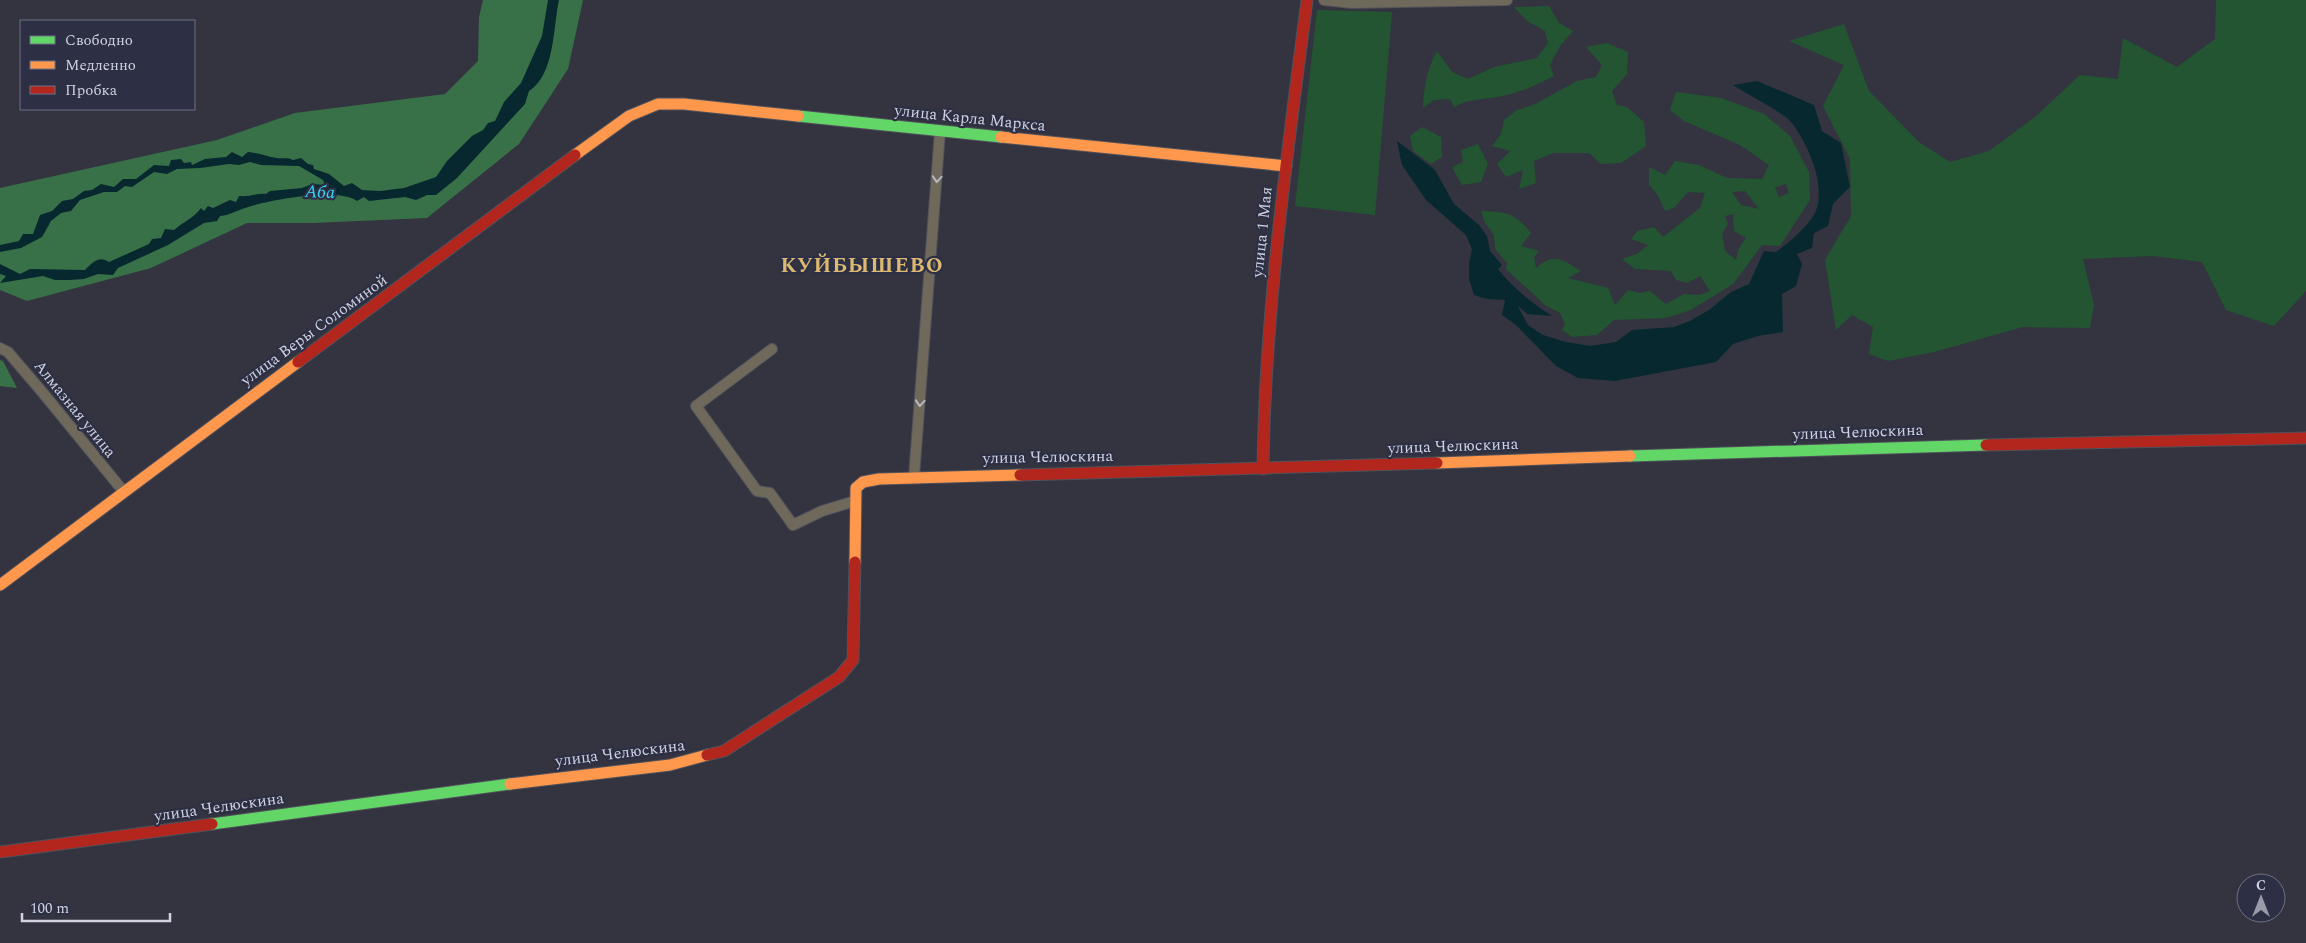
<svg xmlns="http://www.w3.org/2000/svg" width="2306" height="943" font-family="Spectral,serif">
	<rect width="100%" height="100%" fill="#33343f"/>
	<!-- green -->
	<g fill="#235532" fill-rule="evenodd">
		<polygon points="2216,0 2306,0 2306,291 2274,326 2226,310 2202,262 2153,256 2083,259 2094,305 2090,328 2023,327 1934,352 1888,361 1869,354 1873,327 1852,315 1836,330 1825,260 1851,216 1850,159 1823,106 1844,65 1789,41 1844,24 1869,91 1919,142 1950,162 1989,151 2035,117 2080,75 2118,79 2123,38 2177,67 2215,39"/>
		<path d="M1549 6 1559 23 1573 31 1560 46 1550 65 1554 76C1539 84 1523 91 1507 95 1489 100 1471 97 1454 107L1450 99 1434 100 1423 108C1424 87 1427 69 1437 51L1452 72 1468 79 1494 67 1537 58 1548 43 1545 31 1527 21 1514 7Z"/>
		<polygon points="1317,10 1392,12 1375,215 1295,206"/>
		<polygon points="1607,43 1628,52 1627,74 1612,91 1617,105 1627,107 1644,122 1646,146 1621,163 1601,164 1589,153 1553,153 1534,161 1536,183 1519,189 1523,170 1506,177 1497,164 1510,151 1492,146 1501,134 1504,120 1517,110 1533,105 1577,81 1596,77 1602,65 1586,47"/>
		<path d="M1676 92 1721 98 1764 114 1790 136 1809 172 1810 200 1780 246 1762 245 1733 284 1691 310 1666 318 1614 320 1597 335 1572 337 1562 330 1565 324 1560 313 1545 305 1506 269 1507 263 1495 249 1494 235 1485 223 1481 211C1505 212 1515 212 1531 233L1521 246 1539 251 1534 257 1536 268C1554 252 1562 259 1581 271L1568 278 1608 288 1615 305 1628 290 1640 293 1650 291 1666 304 1684 294 1699 295 1710 291 1700 276 1688 283 1676 280 1671 271 1635 269 1622 259 1637 254 1648 245 1631 239 1637 231 1654 227 1663 237 1700 208 1705 193 1688 192 1675 207 1665 211 1657 194 1649 185V167L1665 175 1675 161 1699 165 1727 178 1762 179 1769 165 1740 145 1684 121 1670 110ZM1786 184 1789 193 1779 197 1775 187ZM1745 191 1759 209 1741 205 1732 192ZM1733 214 1734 231 1746 238 1739 248 1736 260 1725 251 1722 234 1728 224 1725 216Z"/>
		<polygon points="1422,127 1441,137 1442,157 1431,164 1413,151 1410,136"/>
		<polygon points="1478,144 1488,164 1481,182 1462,185 1452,167 1463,162 1461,150"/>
	</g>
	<!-- forest -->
	<g fill="#387148">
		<polygon points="483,0 583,0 568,69 519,144 427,218 313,223 247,223 151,268 27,301 0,290 0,188 217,140 295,113 445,94 478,61 479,17"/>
		<polygon points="0,360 3,361 17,388 0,386"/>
	</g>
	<!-- water -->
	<g fill="#082830">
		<path d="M548 0H559C553 27 555 75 529 91L525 104 457 178 436 195H427L416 200 405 197 369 201 364 197 357 201C338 187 268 200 245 208 235 211 231 215 220 216L217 221 204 223 168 245 118 268 113 275 98 274 84 279 69 280H55L43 276 0 283 6 276 0 274V264L20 274 30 269 85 270C92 263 99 255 109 262L149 244 152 239 161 238 165 229 174 230C183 222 194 218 201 208L204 211 208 206 213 208 230 200 236 202 239 196C249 197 256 193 266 194L270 191 302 188 312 184 325 185 323 180 299 166 261 165 250 162 239 165 229 164 200 168 177 169 167 174 154 172 132 187 125 186 117 192H104L80 200 71 211 61 213 51 221 42 237 21 248 0 252V245L19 241 23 234H33L40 215 52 211 62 201 73 199 84 191 92 190 101 184 114 187 123 179H136L154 165 169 166 171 160 181 159 184 163 191 162 192 165 205 159 226 157 232 152 242 157 248 152C259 153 267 157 277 158 284 159 287 157 293 160L301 158 308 164 313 165 314 169 329 174 344 186 352 183 362 190 380 191 404 188 436 177 447 161 472 136 483 130 488 123 495 121 504 102 521 83 542 36Z"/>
		<path d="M1757 81 1814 105 1822 131 1841 143 1850 187 1833 204 1828 226 1814 233 1812 248 1797 254 1802 264 1796 286 1782 294 1783 332 1758 336 1733 344 1716 362 1615 381 1578 378 1556 366 1516 325 1502 315 1505 300 1487 299 1474 295 1469 279V264L1472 249 1466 235 1426 200 1402 165 1397 141 1435 170 1454 204 1479 225 1487 236 1490 251 1502 265 1498 269C1513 288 1532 303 1552 316L1527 314 1517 305 1528 325 1543 335 1566 342 1590 346 1616 342 1632 330 1674 327 1690 321 1709 310 1731 292 1749 284 1764 251 1776 252C1789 242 1802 232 1812 218 1830 193 1809 144 1791 122 1784 113 1745 93 1733 85Z"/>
	</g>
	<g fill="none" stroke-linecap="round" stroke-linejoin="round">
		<defs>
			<g id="street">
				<polyline points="1324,0 1352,3 1507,0"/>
				<polyline points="0,348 8,352 43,393 124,492"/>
				<polyline points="772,349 696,406 757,491 770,493 793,525 822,511 855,501"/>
				<polyline points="914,477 940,131"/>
			</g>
			<g id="fast">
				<polyline points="798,116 1001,137"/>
				<polyline points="1630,456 1986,445"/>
				<polyline points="212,824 510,784"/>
			</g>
			<g id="slow">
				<polyline points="1001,137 1286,166"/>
				<polyline points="575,155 629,116 658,104 684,104 798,116"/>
				<polyline points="1437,463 1630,456"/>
				<polyline points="855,562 856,488 863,482 879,479 1020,475"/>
				<polyline points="0,585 298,362"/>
				<polyline points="510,784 670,765 707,755"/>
			</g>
			<g id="jam">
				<polyline points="298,362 575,155"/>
				<polyline points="1986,445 2306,438"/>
				<path d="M1263 469C1265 311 1287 156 1307 0"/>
				<polyline points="1020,475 1437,463"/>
				<polyline points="707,755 724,751 839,677 853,660 855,562"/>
				<polyline points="0,852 212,824"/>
			</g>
		</defs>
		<!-- street casing -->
		<use href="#street" stroke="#50515b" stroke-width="12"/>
		<!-- fast casing -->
		<use href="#fast" stroke="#50515b" stroke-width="13"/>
		<!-- slow casing -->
		<use href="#slow" stroke="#50515b" stroke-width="13"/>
		<!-- jam casing -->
		<use href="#jam" stroke="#50515b" stroke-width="13"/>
		<!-- street -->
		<use href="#street" stroke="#6f695b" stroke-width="10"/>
		<!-- fast -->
		<use href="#fast" stroke="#63d668" stroke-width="11"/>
		<!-- slow -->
		<use href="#slow" stroke="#ff974d" stroke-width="11"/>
		<!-- jam -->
		<use href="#jam" stroke="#b3261e" stroke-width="11"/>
	</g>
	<!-- one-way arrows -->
	<defs><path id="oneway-chevron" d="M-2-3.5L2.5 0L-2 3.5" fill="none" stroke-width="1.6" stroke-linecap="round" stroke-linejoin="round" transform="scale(1.25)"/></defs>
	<g stroke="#b8b8bf">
		<use href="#oneway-chevron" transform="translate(937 179) rotate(94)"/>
		<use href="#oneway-chevron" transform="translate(920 403) rotate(94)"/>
	</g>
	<g text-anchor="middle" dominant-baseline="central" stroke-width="4.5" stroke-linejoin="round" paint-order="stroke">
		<!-- street labels -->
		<g font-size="16" fill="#d0d2e0" stroke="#2d3045">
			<text transform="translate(970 118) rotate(6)">улица Карла Маркса</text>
			<text transform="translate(1262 232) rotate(-84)">улица 1 Мая</text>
			<text transform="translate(314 330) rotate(-36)">улица Веры Соломиной</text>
			<text transform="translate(75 409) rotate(51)">Алмазная улица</text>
			<text transform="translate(1858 432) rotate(-2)">улица Челюскина</text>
			<text transform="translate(1453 446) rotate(-2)">улица Челюскина</text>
			<text transform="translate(1048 457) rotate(-1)">улица Челюскина</text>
			<text transform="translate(620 753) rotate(-7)">улица Челюскина</text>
			<text transform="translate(219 807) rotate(-8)">улица Челюскина</text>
		</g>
		<!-- water labels -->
		<g font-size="18" font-style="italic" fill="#36d7f8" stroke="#2d3045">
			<text transform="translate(320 192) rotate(2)">Аба</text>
		</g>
		<!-- district labels -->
		<g font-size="21" font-weight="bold" letter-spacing="1" fill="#ddb870" stroke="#2d3045">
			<text x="862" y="266">КУЙБЫШЕВО</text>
		</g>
	</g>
	<!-- legend -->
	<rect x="20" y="20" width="175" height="90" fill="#2d3045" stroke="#6e7183"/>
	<rect x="30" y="36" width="25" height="8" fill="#63d668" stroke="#6e7183"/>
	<text x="65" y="45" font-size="15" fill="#d0d2e0">Свободно</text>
	<rect x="30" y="61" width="25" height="8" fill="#ff974d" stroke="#6e7183"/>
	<text x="65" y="70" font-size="15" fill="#d0d2e0">Медленно</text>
	<rect x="30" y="86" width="25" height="8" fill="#b3261e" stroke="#6e7183"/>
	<text x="65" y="95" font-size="15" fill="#d0d2e0">Пробка</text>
	<!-- north arrow -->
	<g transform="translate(2261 898)"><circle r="24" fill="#2d3045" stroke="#6e7183"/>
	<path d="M0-4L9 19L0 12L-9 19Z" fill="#999ba8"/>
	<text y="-8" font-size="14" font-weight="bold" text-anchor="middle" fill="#d0d2e0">С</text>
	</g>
	<!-- scale -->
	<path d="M22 913v8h148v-8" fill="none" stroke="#d0d2e0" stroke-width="2.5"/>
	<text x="30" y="913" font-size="15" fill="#d0d2e0" stroke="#2d3045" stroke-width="4" paint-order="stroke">100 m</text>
</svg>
